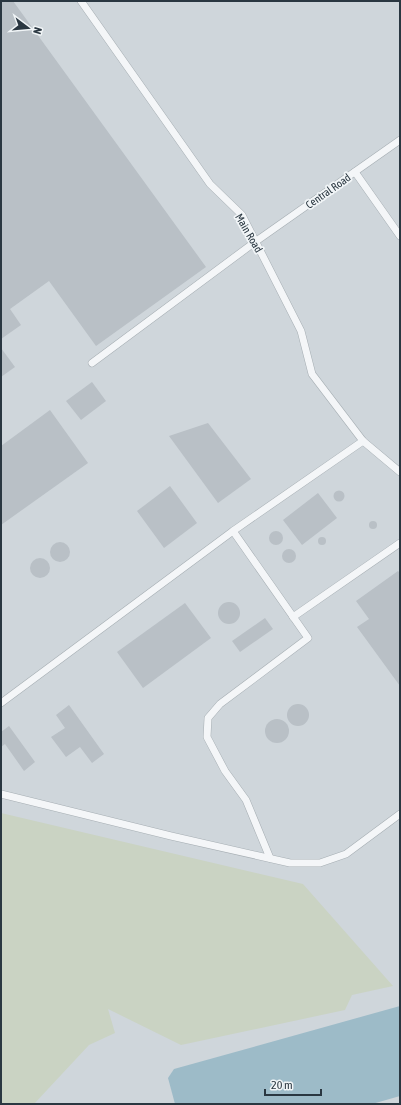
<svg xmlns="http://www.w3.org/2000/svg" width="401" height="1105" font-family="'Asap Condensed',sans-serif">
	<rect width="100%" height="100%" fill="#e1e6e9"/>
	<!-- built -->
	<rect fill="#cfd6db" x="1" y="1" width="399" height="1103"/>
	<!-- green -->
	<polygon fill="#cad3c3" points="1,813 303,884 393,986 352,995 345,1010 181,1045 108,1009 115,1033 89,1045 34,1104 1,1104"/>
	<!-- water -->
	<polygon fill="#9dbbc8" points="400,1006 400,1096 372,1104 175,1104 168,1078 174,1069"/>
	<!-- building -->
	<g fill="#b9c0c6">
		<polygon points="1,1 13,1 206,267 96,346 49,281 10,309 21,325 1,339"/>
		<polygon points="1,348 15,367 1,377"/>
		<polygon points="92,382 106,401 81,420 66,401"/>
		<polygon points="50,410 88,463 1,525 1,446"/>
		<polygon points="208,423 251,479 218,503 169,436"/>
		<polygon points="170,486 197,523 164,548 137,511"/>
		<circle cx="339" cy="496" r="5.5"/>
		<polygon points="318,493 337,518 302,545 283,520"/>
		<circle cx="373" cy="525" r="4"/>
		<circle cx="276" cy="538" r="7"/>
		<circle cx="322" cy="541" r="4"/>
		<circle cx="60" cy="552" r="10"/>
		<circle cx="289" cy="556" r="7"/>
		<circle cx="40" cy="568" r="10"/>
		<polygon points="398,571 400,573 400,686 357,627 369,619 356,601"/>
		<circle cx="229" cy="613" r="11"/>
		<polygon points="185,603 211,638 143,688 117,652"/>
		<polygon points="265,618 273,629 240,652 232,641"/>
		<circle cx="298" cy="715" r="11"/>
		<polygon points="69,705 104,754 92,763 80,747 66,757 51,737 65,728 56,715"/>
		<circle cx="277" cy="731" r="12"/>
		<polygon points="9,726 35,762 24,771 5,744 1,747 1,732"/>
	</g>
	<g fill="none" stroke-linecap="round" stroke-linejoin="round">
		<defs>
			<g id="service">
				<polyline points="81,1 210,184 242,215 301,331 312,374 363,441 400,472"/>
				<polyline points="355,172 400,236"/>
				<polyline points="92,363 255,242 400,140"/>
				<polyline points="293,617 400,543"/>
				<polyline points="1,703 233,531"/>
				<polyline points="1,794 171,836 290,863 320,863 346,854 400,814"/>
				<polyline points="270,858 246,800 225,771 207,737 208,718 220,704 308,638 233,531 363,441"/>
			</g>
		</defs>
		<!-- service casing -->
		<use href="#service" stroke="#a6aeb3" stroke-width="8"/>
		<!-- service -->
		<use href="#service" stroke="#f4f6f8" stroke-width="7"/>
	</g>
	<g text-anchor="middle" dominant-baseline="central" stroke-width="3.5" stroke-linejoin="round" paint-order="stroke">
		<!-- street labels -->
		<g font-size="11" fill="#2a3741" stroke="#f1f5f7">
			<text transform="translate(328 191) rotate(-35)">Central Road</text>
			<text transform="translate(249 233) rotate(60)">Main Road</text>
		</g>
	</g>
	<!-- border -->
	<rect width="401" height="1105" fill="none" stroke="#2a3741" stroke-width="4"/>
	<!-- north arrow -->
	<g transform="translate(28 28) rotate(106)" stroke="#f1f5f7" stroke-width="3" paint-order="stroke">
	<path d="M0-3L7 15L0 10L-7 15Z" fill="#2a3741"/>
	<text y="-6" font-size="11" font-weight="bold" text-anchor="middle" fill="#2a3741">N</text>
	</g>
	<!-- scale -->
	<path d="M265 1089v6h56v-6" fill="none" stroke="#2a3741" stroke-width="2"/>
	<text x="271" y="1089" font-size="12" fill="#2a3741" stroke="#f1f5f7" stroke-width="3" paint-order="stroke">20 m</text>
</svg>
